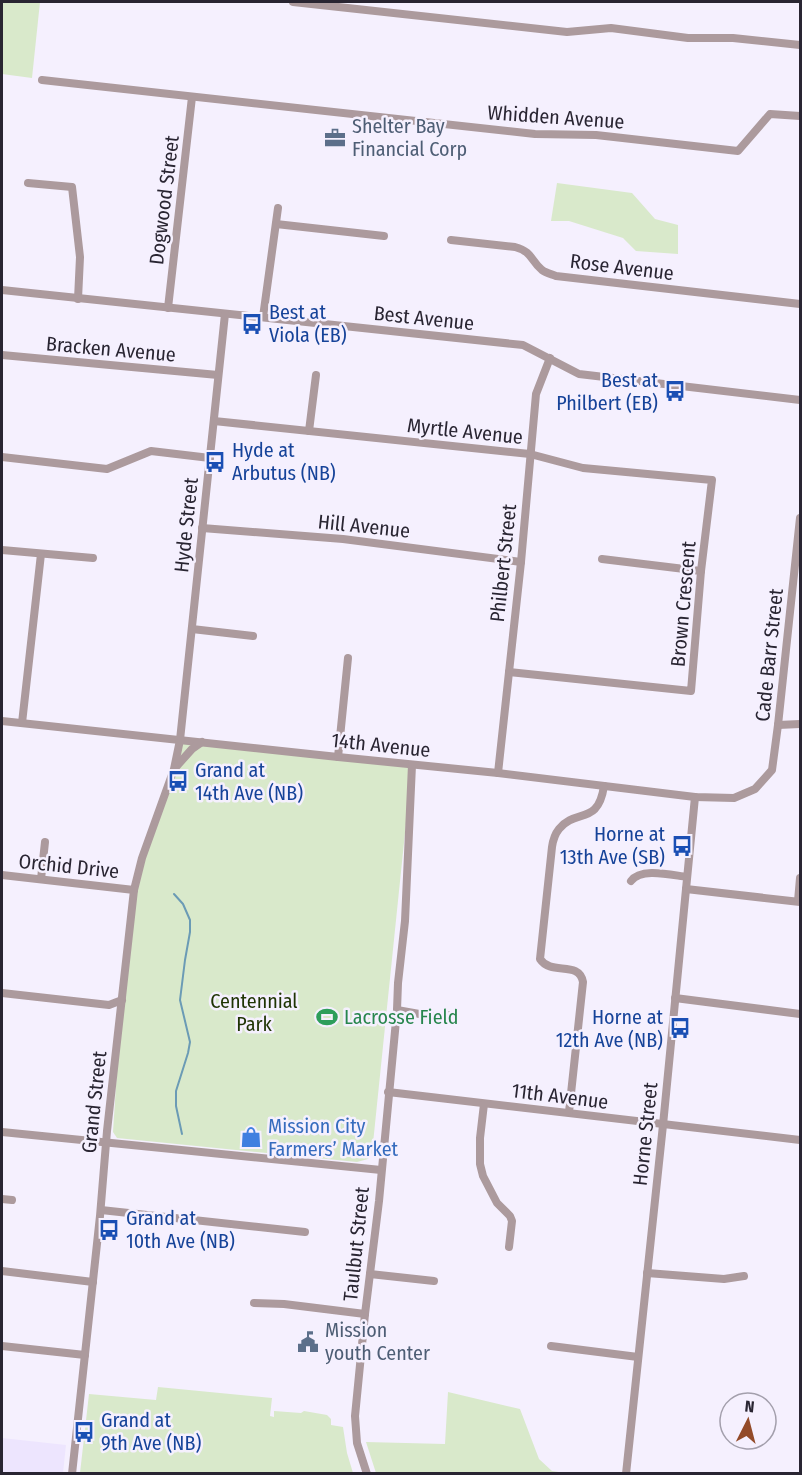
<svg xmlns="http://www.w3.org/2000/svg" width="802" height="1475" font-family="'Fira Sans Condensed',sans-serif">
	<rect width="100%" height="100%" fill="#f5f0fe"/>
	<!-- built -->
	<polygon fill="#ede5fe" points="2,1438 66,1445 63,1473 2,1473"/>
	<!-- green -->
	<g fill="#d9e9cb">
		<polygon points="2,2 40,2 32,78 2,74"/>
		<polygon points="557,183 632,193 655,219 678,225 678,254 636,251 623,238 569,221 551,221"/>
		<polygon points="180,740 412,765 372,1153 368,1159 357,1162 117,1138 113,1132 121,1008 134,890"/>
		<polygon points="158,1387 272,1398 270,1416 274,1417 274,1411 301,1413 304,1411 327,1415 331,1419 331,1425 343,1427 347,1453 353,1473 80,1473 89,1394 156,1400"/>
		<polygon points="448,1392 520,1409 539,1459 552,1471 565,1473 376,1473 366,1442 445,1444"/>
	</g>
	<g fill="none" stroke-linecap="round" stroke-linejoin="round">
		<!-- stream -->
		<polyline stroke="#6b9bb5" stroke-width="2" points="174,894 183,904 190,920 190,932 185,960 180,1000 190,1042 188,1053 176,1091 176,1106 182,1134"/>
		<!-- minor -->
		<g stroke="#ac9a9d" stroke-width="8">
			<polyline points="293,2 567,32 611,28 688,38 733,38 800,45"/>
			<polyline points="42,80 535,134 596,135 738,151 770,114 800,116"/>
			<polyline points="28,183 72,187 80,257 78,299"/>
			<polyline points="276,224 384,236"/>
			<path d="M451 240 515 247C533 252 530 260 542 270 546 273 551 274 556 276L800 304"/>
			<polyline points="2,290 523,345 579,374 800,400"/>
			<polyline points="168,308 192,97"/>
			<polyline points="263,317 278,208"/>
			<polyline points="2,355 218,375"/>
			<polyline points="214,421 530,454 583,468 712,480 701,571 691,691 509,672"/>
			<polyline points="309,431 316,375"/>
			<polyline points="2,457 107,469 151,451 210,458"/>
			<polyline points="202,528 343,539 521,562"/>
			<polyline points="2,550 93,558"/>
			<polyline points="602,559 701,571"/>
			<polyline points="192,629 253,636"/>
			<polyline points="2,721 338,757 498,773 695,797 734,798 755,789 772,770 778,725 800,518"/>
			<polyline points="22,723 41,554"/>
			<polyline points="778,725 800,724"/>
			<polyline points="338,757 348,658"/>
			<polyline points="175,768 192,749 202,742"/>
			<polyline points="498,773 521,562 536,394 550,358"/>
			<polyline points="2,875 134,890"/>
			<polyline points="41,879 45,842"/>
			<path d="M631 881C641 867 671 875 687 877"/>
			<polyline points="686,889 800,902"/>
			<polyline points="798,901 800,878"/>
			<polyline points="2,993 109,1005 122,1000"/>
			<polyline points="675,998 800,1014"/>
			<polyline points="397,1010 436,1017 450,1015"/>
			<polyline points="388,1092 800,1140"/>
			<polyline points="484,1104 480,1138 480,1164 483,1176 497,1203 510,1216 512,1221 509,1247"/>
			<path d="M569 1112 583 982C579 960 551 976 540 959L552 847C553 840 555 834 559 829 576 808 598 826 604 786"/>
			<polyline points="2,1132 381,1170"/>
			<polyline points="2,1199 12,1200"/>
			<polyline points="101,1210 305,1232"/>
			<polyline points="2,1271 93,1282"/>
			<polyline points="647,1273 724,1279 744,1276"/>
			<polyline points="370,1274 434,1281"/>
			<polyline points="254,1303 284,1304 365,1314"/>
			<polyline points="2,1346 85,1355"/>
			<polyline points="551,1346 638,1357"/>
			<polyline points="72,1474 100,1216 107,1131 134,890 142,858 174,769 180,740 225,314"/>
			<polyline points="367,1474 357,1443 355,1416 365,1314 379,1201 397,1010 398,983 405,921 412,765"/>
			<polyline points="626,1474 663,1125 695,797"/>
		</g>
	</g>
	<!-- icons -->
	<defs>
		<symbol id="office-bare" viewBox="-9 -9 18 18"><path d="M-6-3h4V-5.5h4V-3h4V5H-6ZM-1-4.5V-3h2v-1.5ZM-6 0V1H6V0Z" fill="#5c6f8a" stroke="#f5f0fe" stroke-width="2.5" paint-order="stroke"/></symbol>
		<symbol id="bus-bare" viewBox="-9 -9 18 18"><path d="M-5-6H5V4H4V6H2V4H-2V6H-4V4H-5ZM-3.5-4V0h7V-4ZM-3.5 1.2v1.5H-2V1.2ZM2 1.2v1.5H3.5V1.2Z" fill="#1a4fb4" stroke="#f5f0fe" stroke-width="2.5" paint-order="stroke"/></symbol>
		<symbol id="stadium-bare" viewBox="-9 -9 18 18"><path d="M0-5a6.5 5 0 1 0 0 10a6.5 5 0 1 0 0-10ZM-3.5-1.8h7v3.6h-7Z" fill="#2e9e5b" stroke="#f5f0fe" stroke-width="2.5" paint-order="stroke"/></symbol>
		<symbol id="shop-bare" viewBox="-9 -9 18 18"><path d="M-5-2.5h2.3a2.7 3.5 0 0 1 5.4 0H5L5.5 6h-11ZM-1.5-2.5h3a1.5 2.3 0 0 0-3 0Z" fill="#3f7fe0" stroke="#f5f0fe" stroke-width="2.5" paint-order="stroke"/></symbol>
		<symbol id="civic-bare" viewBox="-9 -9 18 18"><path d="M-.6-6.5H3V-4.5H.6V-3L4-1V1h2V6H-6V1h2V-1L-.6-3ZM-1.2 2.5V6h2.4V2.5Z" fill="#5c6f8a" stroke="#f5f0fe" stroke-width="2.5" paint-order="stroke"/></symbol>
	</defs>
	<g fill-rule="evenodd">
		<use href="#office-bare" x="320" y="123" width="30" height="30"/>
		<use href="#bus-bare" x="237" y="309" width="30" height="30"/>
		<use href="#bus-bare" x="660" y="376" width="30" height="30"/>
		<use href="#bus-bare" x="200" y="447" width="30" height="30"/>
		<use href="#bus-bare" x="163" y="766" width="30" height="30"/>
		<use href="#bus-bare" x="667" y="831" width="30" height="30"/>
		<use href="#stadium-bare" x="312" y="1002" width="30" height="30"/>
		<use href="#bus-bare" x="665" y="1013" width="30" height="30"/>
		<use href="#shop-bare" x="236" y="1122" width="30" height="30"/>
		<use href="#bus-bare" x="94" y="1215" width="30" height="30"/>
		<use href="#civic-bare" x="293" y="1327" width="30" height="30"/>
		<use href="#bus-bare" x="69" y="1417" width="30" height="30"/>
	</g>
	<g text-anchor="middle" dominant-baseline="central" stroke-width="5" stroke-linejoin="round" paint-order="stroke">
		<!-- street labels -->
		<g font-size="20" fill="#292532" stroke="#f5f0fe">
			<text transform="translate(556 117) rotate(4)">Whidden Avenue</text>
			<text transform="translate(164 200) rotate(-83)">Dogwood Street</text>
			<text transform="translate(622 267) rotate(7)">Rose Avenue</text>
			<text transform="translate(424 318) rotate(6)">Best Avenue</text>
			<text transform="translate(111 349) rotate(5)">Bracken Avenue</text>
			<text transform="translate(465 431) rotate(6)">Myrtle Avenue</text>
			<text transform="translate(186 525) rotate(-84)">Hyde Street</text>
			<text transform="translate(364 526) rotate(6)">Hill Avenue</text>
			<text transform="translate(503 563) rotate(-84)">Philbert Street</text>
			<text transform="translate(683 604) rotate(-85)">Brown Crescent</text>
			<text transform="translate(769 655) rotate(-84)">Cade Barr Street</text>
			<text transform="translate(381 745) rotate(6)">14th Avenue</text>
			<text transform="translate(69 866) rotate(6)">Orchid Drive</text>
			<text transform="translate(560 1096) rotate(7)">11th Avenue</text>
			<text transform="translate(94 1102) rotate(-84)">Grand Street</text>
			<text transform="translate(645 1134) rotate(-84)">Horne Street</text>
			<text transform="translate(356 1244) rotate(-84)">Taulbut Street</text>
		</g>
		<!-- service labels -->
		<g font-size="20" fill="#4e5e75" stroke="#f5f0fe" text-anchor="start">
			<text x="352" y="126">Shelter Bay<tspan x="352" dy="23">Financial Corp</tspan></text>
			<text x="325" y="1330">Mission<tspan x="325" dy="23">youth Center</tspan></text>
		</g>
		<!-- transit labels -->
		<g font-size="20" fill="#164399" stroke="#f5f0fe" text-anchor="start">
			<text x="269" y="312">Best at<tspan x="269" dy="23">Viola (EB)</tspan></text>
			<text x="658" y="380" text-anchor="end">Best at<tspan x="658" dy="23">Philbert (EB)</tspan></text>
			<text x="232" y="450">Hyde at<tspan x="232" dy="23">Arbutus (NB)</tspan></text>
			<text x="195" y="770">Grand at<tspan x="195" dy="23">14th Ave (NB)</tspan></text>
			<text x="665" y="834" text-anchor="end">Horne at<tspan x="665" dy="23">13th Ave (SB)</tspan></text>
			<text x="663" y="1017" text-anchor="end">Horne at<tspan x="663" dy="23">12th Ave (NB)</tspan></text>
			<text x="126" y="1218">Grand at<tspan x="126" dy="23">10th Ave (NB)</tspan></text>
			<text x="101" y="1420">Grand at<tspan x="101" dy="23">9th Ave (NB)</tspan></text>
		</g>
		<!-- park labels -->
		<g font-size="20" fill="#1f3404" stroke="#f5f0fe">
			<text x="254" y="1001">Centennial<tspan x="254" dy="23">Park</tspan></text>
		</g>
		<!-- leisure labels -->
		<g font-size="20" fill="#27864d" stroke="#f5f0fe" text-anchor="start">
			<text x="344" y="1017">Lacrosse Field</text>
		</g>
		<!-- shop labels -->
		<g font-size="20" fill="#366cbe" stroke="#f5f0fe" text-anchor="start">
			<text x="268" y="1126">Mission City<tspan x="268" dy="23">Farmers’ Market</tspan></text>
		</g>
	</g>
	<!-- border -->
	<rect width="802" height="1475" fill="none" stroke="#292532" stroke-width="6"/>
	<!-- north arrow -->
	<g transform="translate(748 1421) rotate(6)"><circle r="28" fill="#f5f0fe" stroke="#a39fac" stroke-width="1.5"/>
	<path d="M0-4.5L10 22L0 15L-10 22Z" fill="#934b29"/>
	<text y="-9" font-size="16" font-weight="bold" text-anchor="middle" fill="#292532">N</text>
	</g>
</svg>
